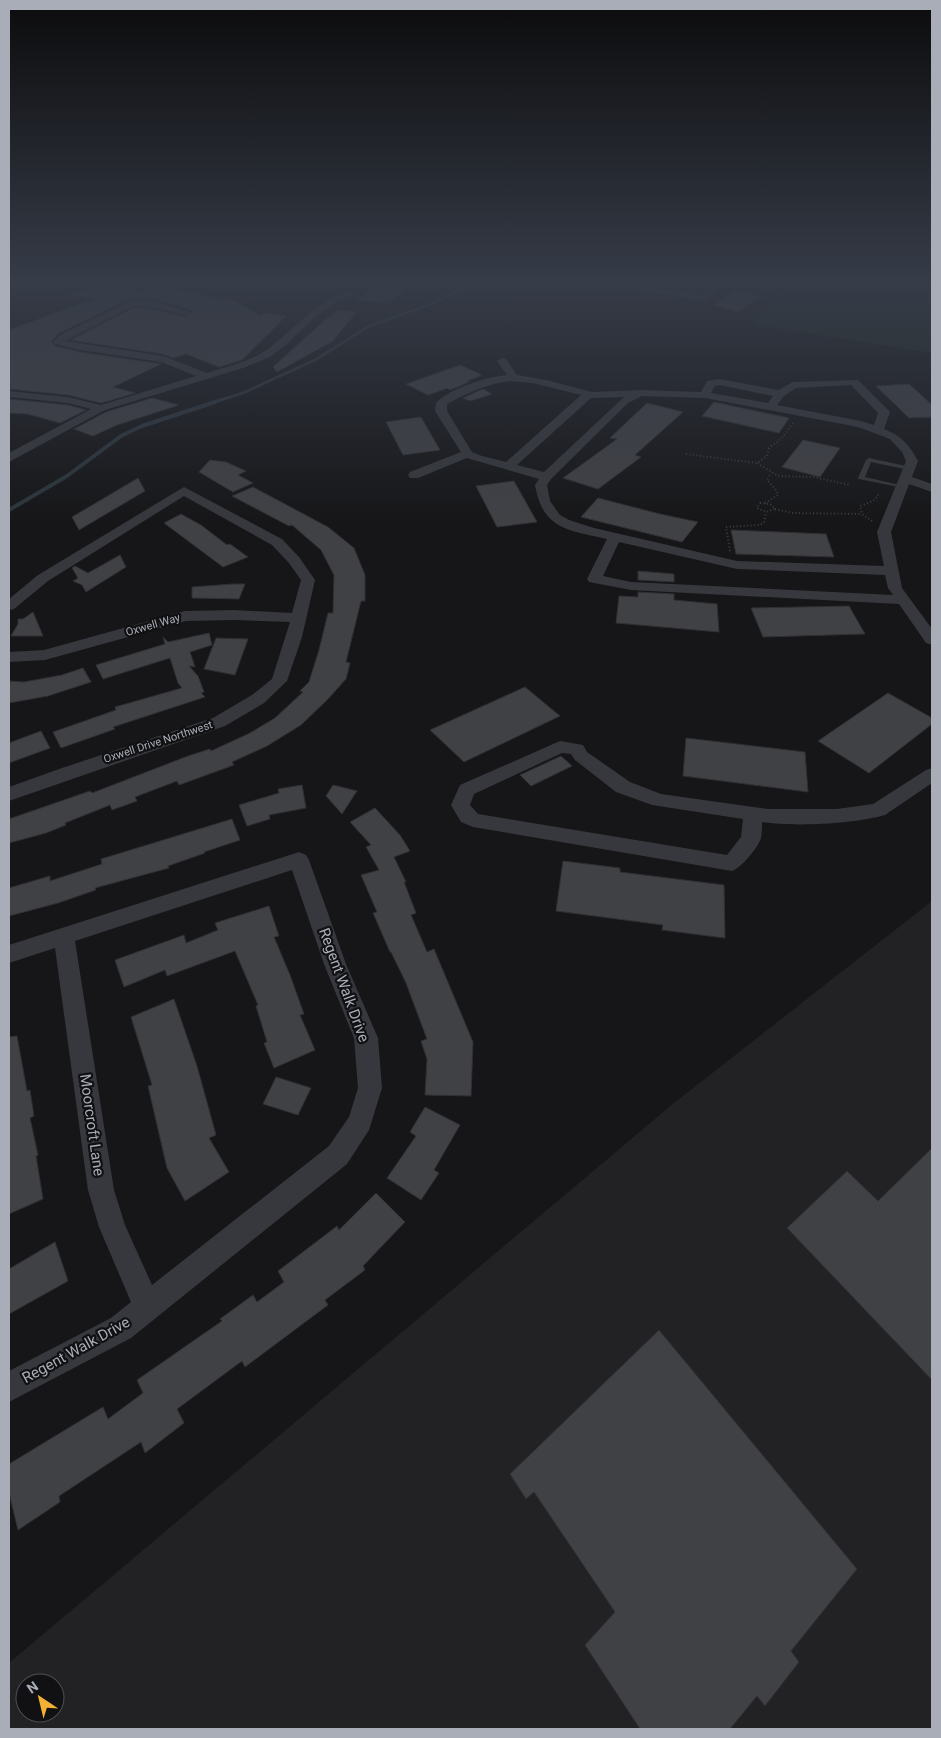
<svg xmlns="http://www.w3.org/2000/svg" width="941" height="1738" font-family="Roboto,sans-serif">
	<rect width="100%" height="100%" fill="#161618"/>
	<!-- built -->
	<path fill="#222225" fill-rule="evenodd" d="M932 901V1729H9V1663L674 1103ZM25 1683H55V1713H25Z"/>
	<!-- green -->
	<polygon fill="#1e261f" points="794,280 932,280 932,353 753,324"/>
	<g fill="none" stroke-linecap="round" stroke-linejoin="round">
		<!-- stream-far1 -->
		<polyline stroke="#2c353c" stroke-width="3" points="211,403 243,393 315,360 369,326 426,306 458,291 495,280"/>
		<!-- stream -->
		<polyline stroke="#2c353c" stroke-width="4" points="9,510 67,476 121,436 142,426 215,402"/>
	</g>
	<!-- building -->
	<g fill="#404145" stroke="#303034">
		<polygon points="384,280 408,286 389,304 357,300"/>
		<polygon points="134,283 141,293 157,285 221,299 228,297 261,316 265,313 286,316 242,360 219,367 186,354 173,358 163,354 71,340 133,308 154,309 185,317 192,312 191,310 155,299 131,298 59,333 51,342 55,346 80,352 161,364 113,387 135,393 101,403 68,395 9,389 9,330 94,299 71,295 72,292"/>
		<polygon points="734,290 760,296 738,312 714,305"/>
		<polygon points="339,310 356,312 333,341 277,372 273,367 325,320"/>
		<polygon points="460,365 482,375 467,381 469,382 450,390 447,388 428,395 406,384"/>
		<polygon points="909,384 932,405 932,417 909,418 876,386"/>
		<polygon points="483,389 492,394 470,401 463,398"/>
		<polygon points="152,398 179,405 117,425 93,436 74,429 106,412"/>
		<polygon points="9,399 68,405 86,410 60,423 28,414 9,413"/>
		<polygon points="714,402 789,418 779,433 702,416"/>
		<polygon points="647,403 683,412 635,455 641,457 598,489 563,478 617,439 610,438"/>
		<polygon points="421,417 440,450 403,455 386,422"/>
		<polygon points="803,440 840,448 820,477 782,467"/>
		<polygon points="210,460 226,462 246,471 238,475 253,483 233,492 199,472"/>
		<polygon points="138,478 145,491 79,530 72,517"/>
		<polygon points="514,481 537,522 497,527 476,486"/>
		<polygon points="253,487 328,527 354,548 365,575 365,601 361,601 346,662 350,663 346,679 328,699 301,725 267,746 232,762 234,765 179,785 177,781 135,797 137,801 112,810 110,805 65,823 66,825 46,833 9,843 9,819 90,791 92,793 188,756 210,749 211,751 250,733 275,718 303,692 300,691 309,682 319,650 328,613 333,613 334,575 321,550 292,525 289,526 232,496"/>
		<polygon points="598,498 660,514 698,522 682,542 581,517"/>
		<polygon points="181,514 201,525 227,545 230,544 248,557 223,567 164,523"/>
		<polygon points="731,530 826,534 834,557 736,554"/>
		<polygon points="120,555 126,567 86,592 82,585 73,581 78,578 72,568 75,566 88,573"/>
		<polygon points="638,571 674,574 674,582 638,580"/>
		<polygon points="233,584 245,584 239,599 192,598 192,587"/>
		<polygon points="638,592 674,594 674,600 717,604 719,632 616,623 619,596 638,597"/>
		<polygon points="849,606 865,634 763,637 751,608"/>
		<polygon points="33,612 43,636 11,636 18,624 18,619 23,619"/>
		<polygon points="209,633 212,645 190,652 195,667 189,666 198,676 204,692 201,693 205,697 113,727 115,729 61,748 53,732 116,710 115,707 182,688 178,683 170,658 103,679 96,665 165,644 163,637 168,642"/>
		<polygon points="216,638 248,639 235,675 204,669"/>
		<polygon points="83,668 91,682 48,696 9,703 9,681 24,682 62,675"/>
		<polygon points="525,687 560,716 464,762 430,730"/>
		<polygon points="888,693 932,718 932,724 869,773 818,741"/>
		<polygon points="41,731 50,748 9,763 9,743"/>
		<polygon points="686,738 805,752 808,792 683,776"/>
		<polygon points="561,756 572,766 531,786 520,775"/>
		<polygon points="302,785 306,808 269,815 270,819 247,826 239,805 279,793 278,789"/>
		<polygon points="333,785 357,791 342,814 326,796"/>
		<polygon points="375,808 400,835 410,851 394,857 406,882 404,882 416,913 411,915 427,952 434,949 473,1042 471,1096 425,1095 427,1059 421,1041 427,1039 406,983 391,952 390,952 373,913 377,912 361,875 379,870 366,847 371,845 350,822"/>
		<polygon points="232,819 240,840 204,852 205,853 168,866 169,868 95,888 96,890 58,903 9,916 9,888 50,876 50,881 102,864 101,859"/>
		<polygon points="563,861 620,868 620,872 724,885 725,938 662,930 663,925 556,911"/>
		<polygon points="269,906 279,936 274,937 290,975 304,1014 300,1015 315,1050 274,1068 264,1043 267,1042 256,1006 258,1005 235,951 167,976 165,970 124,987 115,960 184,935 186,943 218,930 215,923"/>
		<polygon points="174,999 197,1066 216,1135 209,1138 229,1172 185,1201 167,1168 148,1086 152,1085 131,1017"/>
		<polygon points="17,1036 27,1091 30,1090 34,1116 30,1118 38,1155 36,1156 43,1199 9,1214 9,1037"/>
		<polygon points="276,1077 311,1088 298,1115 263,1104"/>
		<polygon points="425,1107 460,1125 434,1170 439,1173 421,1200 387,1178 416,1136 410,1132"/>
		<polygon points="932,1148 932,1380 787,1228 847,1171 878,1201"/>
		<polygon points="376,1193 405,1222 363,1266 365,1270 325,1300 328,1305 245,1367 242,1361 177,1409 184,1423 145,1453 141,1442 59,1496 60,1502 18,1530 9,1493 9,1464 103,1407 108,1419 143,1393 137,1380 222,1321 220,1319 253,1295 257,1302 284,1282 278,1271 337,1226 339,1230"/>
		<polygon points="55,1242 68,1281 9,1314 9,1269"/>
		<polygon points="659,1330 857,1569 791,1651 799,1662 765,1706 757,1696 730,1729 640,1729 585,1645 615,1612 534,1492 526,1499 510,1474"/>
	</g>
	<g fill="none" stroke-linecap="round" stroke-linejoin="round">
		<!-- path -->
		<g stroke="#3d3f44" stroke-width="2" stroke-dasharray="1 2.5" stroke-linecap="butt">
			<polyline points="793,423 782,438 769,448 767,456 757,463 778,476 813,477 850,485"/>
			<polyline points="686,454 757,463"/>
			<polygon points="760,503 770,504 775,509 766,512 757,508"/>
			<polyline points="765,503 778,495 777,491 767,480 771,473"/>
			<polyline points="775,509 793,513 862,514"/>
			<polyline points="872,521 862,514 860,506 873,501 878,496 878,492"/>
			<polyline points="730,551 726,527 760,525 764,522 766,512"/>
		</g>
		<!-- lane -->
		<polygon fill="#37383d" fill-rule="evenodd" points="869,458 911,467 911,469 909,470 871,462 865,477 904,486 904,488 859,479 858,478 866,460"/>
		<!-- street -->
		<g fill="#37383d" fill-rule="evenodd">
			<polygon points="588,280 607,280 702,295 716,280 725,280 707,300 704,301 592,283"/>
			<path d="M350 291 353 292V296L335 303 315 317 287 344 270 357 243 368 105 410 9 462V453L91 409 68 403 9 397V391L68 397 101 405 196 376 161 362 80 350 55 344 53 342 60 335 132 300 154 301 190 312 185 315 154 307 133 306 65 341 163 356 207 373C225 367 248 362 265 351 294 331 314 301 350 291Z"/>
			<path d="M502 358 506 359 517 375 546 380 592 392 640 390 701 392 707 381 720 379 778 390 793 382 858 380 890 412 884 429C901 436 909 444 918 461L912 477 932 484V492L909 484 891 532 902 588 932 629V645L926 643 899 604 631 590 589 582 587 579 607 539C568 530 543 530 535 485L539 479 467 458 418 478H410L408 475 410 472 461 452 435 411 436 403C450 388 487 377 507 375L497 361ZM509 381 533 383 581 395 506 462 482 456 472 452 447 411V404C467 393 487 384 509 381ZM720 385 773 396 768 403 711 393 715 386ZM851 385 878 413 874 425 861 421 777 405 784 396 796 388ZM642 396 705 398 858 427 890 439 902 452 906 461 877 532 884 566 737 561 594 528 569 520 560 515 550 501 547 485 551 479 628 403ZM624 397 544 472 517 465 591 398ZM619 542 737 569 885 575 888 588 893 595 631 582 603 576Z"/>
			<polygon points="184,487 282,539 299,557 315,580 302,637 287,681 264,703 225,726 9,801 9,787 62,768 213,718 252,695 272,679 290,622 234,620 186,621 45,660 9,662 9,652 44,650 185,611 234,610 292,613 301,580 289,563 272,545 184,496 48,581 14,609 9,610 9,599 38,575"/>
			<path d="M560 741 583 745 587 752 630 782 661 794 768 809H837L873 804 926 770 932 768V783L885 815C854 824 794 827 762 822 762 827 762 833 761 838 758 848 741 868 732 871L473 827 461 822 451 805 460 785ZM562 753 571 754 575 760 616 792 652 805 743 819 741 837 727 855 478 814 470 805 474 794Z"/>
			<path d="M299 852 306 855 309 860 346 964 378 1038 382 1088 369 1130 347 1164 131 1338 9 1402V1371L111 1318 131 1302 99 1227 88 1190 55 948 9 963V945ZM292 870 324 964 354 1038 358 1088 349 1117 329 1146 152 1285 125 1225 114 1190 75 941Z"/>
		</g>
	</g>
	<!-- sky -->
	<linearGradient id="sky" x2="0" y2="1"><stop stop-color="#0c0c0d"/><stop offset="0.54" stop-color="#363c48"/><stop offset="1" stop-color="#363c48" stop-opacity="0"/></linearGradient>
	<rect width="941" height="523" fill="url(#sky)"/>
	<g text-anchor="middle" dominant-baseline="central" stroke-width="4.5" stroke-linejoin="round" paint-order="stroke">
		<!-- far-street labels -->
		<g font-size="11" fill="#a8adb8" stroke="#111113">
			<text transform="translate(153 625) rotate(-16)">Oxwell Way</text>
			<text transform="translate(158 742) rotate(-18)">Oxwell Drive Northwest</text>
		</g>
		<!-- near-street labels -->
		<g font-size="15" fill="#a8adb8" stroke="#111113">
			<text transform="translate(344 985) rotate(70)">Regent Walk Drive</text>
			<text transform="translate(92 1125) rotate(82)">Moorcroft Lane</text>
			<text transform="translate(76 1350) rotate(-29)">Regent Walk Drive</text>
		</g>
	</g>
	<!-- border -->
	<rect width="941" height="1738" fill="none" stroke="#a8adb8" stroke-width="20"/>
	<!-- north arrow -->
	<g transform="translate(40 1698) rotate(325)"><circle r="24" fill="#111113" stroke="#4d4f55"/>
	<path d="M0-4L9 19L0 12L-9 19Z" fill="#f2b134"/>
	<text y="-8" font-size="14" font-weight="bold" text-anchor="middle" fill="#a8adb8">N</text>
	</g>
</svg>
